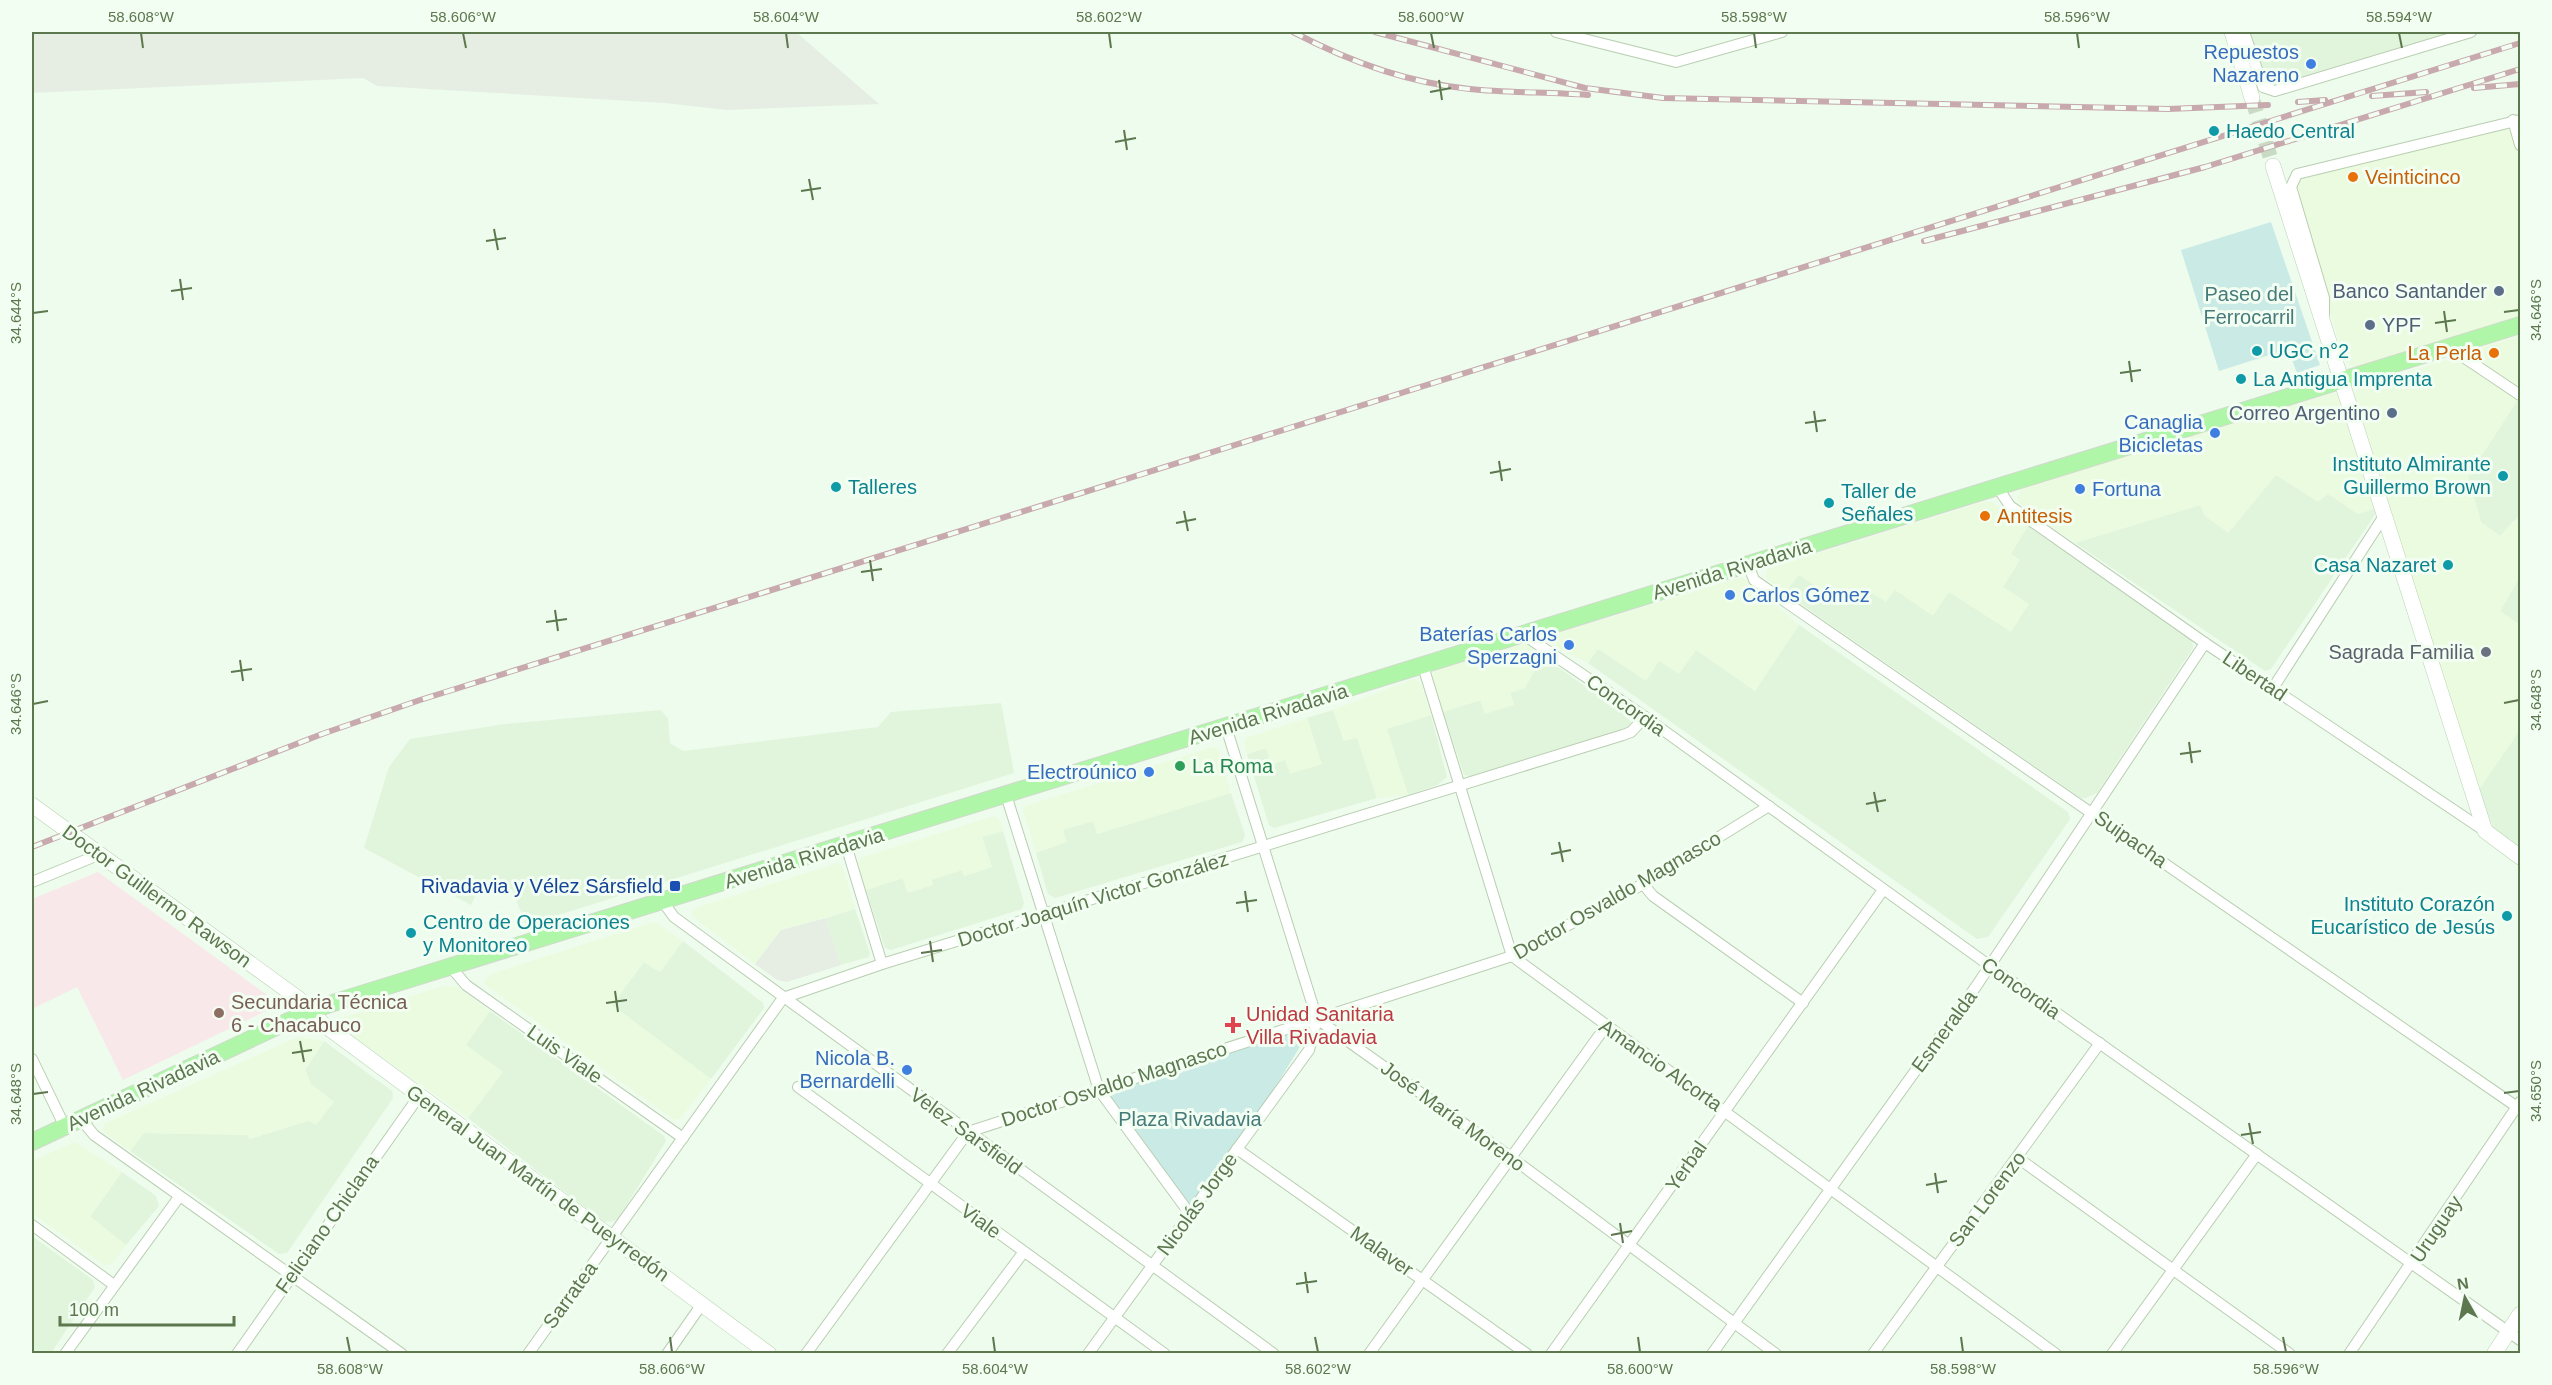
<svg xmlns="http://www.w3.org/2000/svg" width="2552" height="1385" font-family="Arial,sans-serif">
	<rect width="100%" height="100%" fill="#edfcec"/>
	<!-- residential -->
	<g fill="#e1f5dd">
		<polygon points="2247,32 2452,32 2272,87 2266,85"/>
		<polygon points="2519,398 2520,515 2500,536 2481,522 2468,477"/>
		<polygon points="2276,475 2318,501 2328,494 2358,514 2376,508 2376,513 2271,669 2265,671 2075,543 2200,505 2228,533"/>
		<polygon points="2028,526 2190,636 2192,640 2193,648 2097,793 2086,798 2081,798 1785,593 1799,574 1831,596 1839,587 1949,591 2003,587 2019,561 2010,554"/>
		<polygon points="2520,577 2520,625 2500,611"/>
		<polygon points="1799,625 2068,812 2070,819 1988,937 1977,939 1588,663 1598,649 1659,661 1696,650 1755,691"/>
		<polygon points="1542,656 1626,715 1631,723 1628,728 1622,733 1471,776 1464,775 1443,712 1481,700 1514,705 1510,693 1525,688"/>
		<polygon points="1001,703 1014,773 526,925 512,889 479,889 471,905 364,848 389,767 410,739 505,724 661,710 668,719 670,743 683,751 878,727 891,712"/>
		<polygon points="1333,710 1344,741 1357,737 1377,798 1274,828 1269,825 1247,754 1266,748 1286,760 1321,764 1307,718"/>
		<polygon points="1431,715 1447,777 1437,785 1408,795 1387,729"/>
		<polygon points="2520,730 2520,852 2495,831 2478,791"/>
		<polygon points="1231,793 1245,835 1242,842 1055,898 1048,894 1036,853 1066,842 1063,830 1093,821 1097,834"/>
		<polygon points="1003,831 1024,903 1022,909 891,950 885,948 866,890 903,878 907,892 933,884 931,880 962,870 964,876 992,867 982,837"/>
		<polygon points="855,909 870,953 869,957 841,965 826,918"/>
		<polygon points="683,941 763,1003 764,1008 711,1079 612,1005 644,962 660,972"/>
		<polygon points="490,1011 664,1136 666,1141 617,1221 604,1222 468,1118 503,1072 465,1045"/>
		<polygon points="324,1041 392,1091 393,1098 287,1253 279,1254 130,1151 144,1133 247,1135 250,1139 308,1121 334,1102 311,1084 305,1070"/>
		<polygon points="122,1172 156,1196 159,1206 126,1245 90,1217"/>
		<polygon points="32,1236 93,1280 95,1287 51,1353 38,1353 32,1349"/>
	</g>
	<!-- commercial -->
	<g fill="#ebfbe0">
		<polygon points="2520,126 2520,316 2357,367 2349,364 2344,359 2294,189 2297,181 2305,176"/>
		<polygon points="2520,336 2520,388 2479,360 2477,356 2482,347"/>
		<polygon points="2450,359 2461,361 2519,398 2468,477 2481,522 2500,536 2511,523 2514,524 2520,515 2520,577 2500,611 2520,625 2520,730 2478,791 2353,395 2362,386"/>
		<polygon points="2333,393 2338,395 2376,508 2358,514 2328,494 2318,502 2276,475 2228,533 2204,515 2200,505 2075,543 2019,503 2017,498 2022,488"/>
		<polygon points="1983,502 1992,502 2028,526 2011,554 2020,560 2003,587 2029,604 2011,632 1949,592 1933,616 1895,590 1886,602 1862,587 1854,597 1839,587 1831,596 1799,575 1785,593 1766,578 1767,570 1770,568"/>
		<polygon points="1742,577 1799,625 1755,691 1696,650 1679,674 1659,661 1646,681 1598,649 1588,663 1553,646 1552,641 1558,633"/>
		<polygon points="1522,644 1527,645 1542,656 1525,688 1510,693 1514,705 1485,714 1480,700 1443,712 1432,677 1434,671"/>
		<polygon points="1414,679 1420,682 1431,715 1387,729 1408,795 1377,798 1357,738 1344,741 1333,710"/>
		<polygon points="1307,718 1322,764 1290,774 1285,760 1271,765 1266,748 1247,754 1244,741 1247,738"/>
		<polygon points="1213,747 1219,750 1231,793 1097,834 1093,821 1063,830 1067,842 1036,853 1023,809 1026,806"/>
		<polygon points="994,816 999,818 1003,831 982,837 992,867 964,876 962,870 932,880 933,885 908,893 902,878 866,890 858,863 860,858"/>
		<polygon points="838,863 843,868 855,909 781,930 755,964 692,916 692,909"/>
		<polygon points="651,923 657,923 683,941 660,972 643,962 612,1005 711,1079 681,1118 674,1120 483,983 491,974"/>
		<polygon points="444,986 457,987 490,1011 466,1045 503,1072 468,1118 336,1024 338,1019"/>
		<polygon points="298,1037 324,1041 305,1070 311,1084 334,1102 316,1125 308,1121 249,1139 247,1135 144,1133 130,1151 103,1131 104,1124"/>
		<polygon points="75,1142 122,1172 90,1216 126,1245 112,1264 104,1265 32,1213 32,1161"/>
	</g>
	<!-- industrial -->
	<g fill="#e6eee4">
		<polygon points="32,32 796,32 879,104 727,110 665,103 377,86 363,78 32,93"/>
		<polygon points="826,918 841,965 787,982 777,980 755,964 781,930"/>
	</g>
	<!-- education -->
	<polygon fill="#f9e8e9" points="98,872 271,998 270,1009 123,1080 77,987 32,1009 32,899"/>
	<!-- green -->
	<g fill="#caeae6">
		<polygon points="2271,222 2320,365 2297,373 2288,349 2219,371 2181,250"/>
		<polygon points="1317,1019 1237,1149 1190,1214 1099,1090"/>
	</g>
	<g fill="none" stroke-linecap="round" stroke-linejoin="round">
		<!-- secondary-tunnel -->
		<polyline stroke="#c9dbc5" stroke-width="15" stroke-dasharray="15 8" stroke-linecap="butt" points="2252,98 2273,166"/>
		<defs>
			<g id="street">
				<polyline points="1556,32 1676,62 1782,32"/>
				<polyline points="2244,32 2263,87 2275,91 2471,32"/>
				<polyline points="2513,120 2520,145"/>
				<polyline points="2324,314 2324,298 2291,187 2297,174 2520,120"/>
				<polyline points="2450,348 2520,395"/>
				<polyline points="1998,488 2010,506 2205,643 2485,831"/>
				<polyline points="1748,564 1754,580 2520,1109"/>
				<polyline points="1524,635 1645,717 1990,966 2520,1340"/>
				<polyline points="1423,666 1512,956 2056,1354"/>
				<polyline points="2273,688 2384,516"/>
				<polyline points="1226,727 1317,1019 1512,1158 1776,1354"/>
				<polyline points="1006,795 1099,1090 1190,1214"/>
				<polyline points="846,845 882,964"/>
				<polyline points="32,882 98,855"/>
				<polyline points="1643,884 1653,896 1803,1003"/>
				<polyline points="663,902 674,917 1274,1354"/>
				<polyline points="450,966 466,985 683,1138"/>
				<polyline points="32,1059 65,1127"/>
				<polyline points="798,1087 1165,1354"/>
				<polyline points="81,1119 94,1135 402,1354"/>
				<polyline points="1237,1149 1527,1354"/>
				<polyline points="2018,1158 2290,1354"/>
				<polyline points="32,1225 114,1285"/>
				<polyline points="65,1354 179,1197"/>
				<polyline points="237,1354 419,1096"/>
				<polyline points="528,1354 783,998 882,964 1623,735 1631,732 1645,717"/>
				<polyline points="667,1354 702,1304"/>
				<polyline points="806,1354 968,1132 1512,956 1643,884 1769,806"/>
				<polyline points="947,1354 1023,1253"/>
				<polyline points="1088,1354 1309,1050 1317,1019"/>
				<polyline points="1369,1354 1606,1026"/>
				<polyline points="1551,1354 1883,890"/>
				<polyline points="1712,1354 1977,985 2205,643"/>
				<polyline points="1873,1354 2100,1043"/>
				<polyline points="2112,1354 2257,1154"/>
				<polyline points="2349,1354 2520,1102"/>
			</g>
			<g id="secondary">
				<polyline points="2232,32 2252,98"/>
				<polyline points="2273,166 2485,831 2520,857"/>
				<polyline points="32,805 299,999 323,1024 769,1354"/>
				<polyline points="2494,1354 2520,1314"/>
			</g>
			<polyline id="primary" points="32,1142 310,1011 339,1001 2520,325"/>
		</defs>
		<!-- street casing -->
		<use href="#street" stroke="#b9ceb1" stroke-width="12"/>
		<!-- secondary casing -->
		<use href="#secondary" stroke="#bad4b1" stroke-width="16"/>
		<!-- primary casing -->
		<use href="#primary" stroke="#d2d9ce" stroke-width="18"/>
		<!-- street -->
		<use href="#street" stroke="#fff" stroke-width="10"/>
		<!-- secondary -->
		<use href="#secondary" stroke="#fff" stroke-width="15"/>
		<!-- primary -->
		<use href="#primary" stroke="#aff6a8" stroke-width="16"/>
		<defs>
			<g id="rail">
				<path d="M1293 32C1348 61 1408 83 1470 89 1509 93 1549 92 1588 95"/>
				<polyline points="1375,32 1585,88 1663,98 2168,109 2268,105"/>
				<polyline points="2474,88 2520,84"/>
				<polyline points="2372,96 2426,92"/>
				<polyline points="2298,102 2325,100"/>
				<polyline points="1924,241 2205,167 2520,69"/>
				<polyline points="32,847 322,734 420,700 2520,43"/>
			</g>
		</defs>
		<!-- rail casing -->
		<use href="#rail" stroke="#c7a9ae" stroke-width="6"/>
		<!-- rail -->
		<use href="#rail" stroke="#f3fef2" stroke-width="4" stroke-dasharray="11" stroke-linecap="butt"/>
	</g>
	<!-- ticks -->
	<path fill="none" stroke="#5d774f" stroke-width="2" d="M141 33 143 48M463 33 466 48M786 33 788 48M1109 33 1111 48M1431 33 1434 48M1754 33 1756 48M2077 33 2079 48M2399 33 2402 48M1439 80 1442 100M1430 92 1451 88M1124 130 1127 150M1115 142 1136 138M809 179 813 200M801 191 821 188M494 229 498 250M486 241 506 238M180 279 183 300M171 291 192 288M2444 311 2447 332M2504 312 2519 310M33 313 48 311M2435 323 2456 320M2129 361 2132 382M2120 373 2141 370M1814 411 1817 432M1805 423 1826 420M1499 461 1502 481M1490 473 1511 469M1184 511 1188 531M1176 523 1196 519M870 560 873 581M861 572 882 569M555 610 558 631M546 622 567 619M240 660 243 681M231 672 252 669M2504 703 2519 700M33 704 48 701M2189 742 2192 763M2180 754 2201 751M1874 792 1878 812M1866 804 1886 800M1559 842 1563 862M1551 854 1571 850M1245 891 1248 912M1236 903 1257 900M930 941 933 962M921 953 942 950M615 991 618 1012M606 1003 627 1000M300 1041 304 1062M292 1053 312 1050M2504 1093 2519 1091M33 1094 48 1092M2249 1123 2253 1144M2241 1135 2261 1132M1935 1173 1938 1193M1926 1185 1947 1181M1620 1223 1623 1243M1611 1235 1632 1231M1305 1272 1308 1293M1296 1284 1317 1281M347 1337 350 1352M670 1337 672 1352M993 1337 995 1352M1315 1337 1318 1352M1638 1337 1640 1352M1961 1337 1963 1352M2283 1337 2286 1352"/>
	<!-- markers -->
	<g fill="#3f7fe0" stroke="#f3fef2" stroke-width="2">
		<circle cx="2311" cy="64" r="6"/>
		<circle cx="2215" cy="433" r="6"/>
		<circle cx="2080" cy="489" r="6"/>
		<circle cx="1730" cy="595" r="6"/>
		<circle cx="1569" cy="645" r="6"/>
		<circle cx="1149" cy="772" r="6"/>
		<circle cx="907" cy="1070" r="6"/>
	</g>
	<g fill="#0f9aa8" stroke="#f3fef2" stroke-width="2">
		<circle cx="2214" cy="131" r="6"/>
		<circle cx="2257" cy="351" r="6"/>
		<circle cx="2241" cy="379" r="6"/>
		<circle cx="2503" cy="476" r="6"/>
		<circle cx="836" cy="487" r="6"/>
		<circle cx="1829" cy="503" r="6"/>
		<circle cx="2448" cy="565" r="6"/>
		<circle cx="2507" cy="916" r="6"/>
		<circle cx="411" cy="933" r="6"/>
	</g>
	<g fill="#e8710a" stroke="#f3fef2" stroke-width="2">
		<circle cx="2353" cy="177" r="6"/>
		<circle cx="2494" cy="353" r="6"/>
		<circle cx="1985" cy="516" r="6"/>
	</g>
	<g fill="#5c6f8a" stroke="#f3fef2" stroke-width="2">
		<circle cx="2499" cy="291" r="6"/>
		<circle cx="2370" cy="325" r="6"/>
		<circle cx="2392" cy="413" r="6"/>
	</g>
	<circle fill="#6b7280" stroke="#f3fef2" stroke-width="2" cx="2486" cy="652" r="6"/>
	<circle fill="#2e9e5b" stroke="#f3fef2" stroke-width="2" cx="1180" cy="766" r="6"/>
	<rect fill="#1a4fb4" stroke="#f3fef2" stroke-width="2" x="669" y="880" width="12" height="12" rx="3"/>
	<circle fill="#8d6e63" stroke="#f3fef2" stroke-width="2" cx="219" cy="1013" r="6"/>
	<path fill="#e0444e" stroke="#f3fef2" stroke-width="2" d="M1230 1016h6v6h6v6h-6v6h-6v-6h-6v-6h6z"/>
	<g text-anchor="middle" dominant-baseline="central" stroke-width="6" stroke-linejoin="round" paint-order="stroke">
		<!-- shop labels -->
		<g font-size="20" fill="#366cbe" stroke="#f3fef2" text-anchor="end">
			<text x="2299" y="52">Repuestos<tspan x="2299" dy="23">Nazareno</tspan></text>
			<text x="2203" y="422">Canaglia<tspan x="2203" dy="23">Bicicletas</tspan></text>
			<text x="2092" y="489" text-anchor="start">Fortuna</text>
			<text x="1742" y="595" text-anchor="start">Carlos Gómez</text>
			<text x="1557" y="634">Baterías Carlos<tspan x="1557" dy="23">Sperzagni</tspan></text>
			<text x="1137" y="772">Electroúnico</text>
			<text x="895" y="1058">Nicola B.<tspan x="895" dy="23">Bernardelli</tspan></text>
		</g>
		<!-- culture labels -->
		<g font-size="20" fill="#0d838f" stroke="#f3fef2" text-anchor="start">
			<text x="2226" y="131">Haedo Central</text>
			<text x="2269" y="351">UGC n°2</text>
			<text x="2253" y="379">La Antigua Imprenta</text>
			<text x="2491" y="464" text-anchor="end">Instituto Almirante<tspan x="2491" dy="23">Guillermo Brown</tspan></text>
			<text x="848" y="487">Talleres</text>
			<text x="1841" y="491">Taller de<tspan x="1841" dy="23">Señales</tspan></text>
			<text x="2436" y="565" text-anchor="end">Casa Nazaret</text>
			<text x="2495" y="904" text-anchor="end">Instituto Corazón<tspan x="2495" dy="23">Eucarístico de Jesús</tspan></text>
			<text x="423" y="922">Centro de Operaciones<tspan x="423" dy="23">y Monitoreo</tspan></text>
		</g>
		<!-- food labels -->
		<g font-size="20" fill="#c56008" stroke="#f3fef2" text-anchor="start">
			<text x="2365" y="177">Veinticinco</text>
			<text x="2482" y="353" text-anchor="end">La Perla</text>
			<text x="1997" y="516">Antitesis</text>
		</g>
		<!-- service labels -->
		<g font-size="20" fill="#4e5e75" stroke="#f3fef2" text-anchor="end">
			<text x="2487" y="291">Banco Santander</text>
			<text x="2382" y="325" text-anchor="start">YPF</text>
			<text x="2380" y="413">Correo Argentino</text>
		</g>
		<!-- park labels -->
		<g font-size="20" fill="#477b7b" stroke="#f3fef2">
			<text x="2249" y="294">Paseo del<tspan x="2249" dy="23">Ferrocarril</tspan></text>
			<text x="1190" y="1119">Plaza Rivadavia</text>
		</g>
		<!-- street labels -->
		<g font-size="20" fill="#5d774f" stroke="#f3fef2">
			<text transform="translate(1732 569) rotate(-17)">Avenida Rivadavia</text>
			<text transform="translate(2255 676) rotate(34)">Libertad</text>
			<text transform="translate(1626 705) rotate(35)">Concordia</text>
			<text transform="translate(1268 714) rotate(-17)">Avenida Rivadavia</text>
			<text transform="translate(2131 839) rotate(35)">Suipacha</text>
			<text transform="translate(804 858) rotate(-17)">Avenida Rivadavia</text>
			<text transform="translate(1617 895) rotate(-30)">Doctor Osvaldo Magnasco</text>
			<text transform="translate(157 896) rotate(36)">Doctor Guillermo Rawson</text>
			<text transform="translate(1093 899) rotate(-17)">Doctor Joaquín Victor González</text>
			<text transform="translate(2021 988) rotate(35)">Concordia</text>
			<text transform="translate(1944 1031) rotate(-54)">Esmeralda</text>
			<text transform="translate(565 1054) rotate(35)">Luis Viale</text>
			<text transform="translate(1661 1065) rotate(35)">Amancio Alcorta</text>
			<text transform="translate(1114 1084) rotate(-18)">Doctor Osvaldo Magnasco</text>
			<text transform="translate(143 1090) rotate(-25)">Avenida Rivadavia</text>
			<text transform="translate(1453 1116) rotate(36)">José María Moreno</text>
			<text transform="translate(966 1131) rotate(36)">Velez Sarsfield</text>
			<text transform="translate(1686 1166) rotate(-55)">Yerbal</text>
			<text transform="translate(538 1183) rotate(36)">General Juan Martín de Pueyrredón</text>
			<text transform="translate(1987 1199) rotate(-53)">San Lorenzo</text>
			<text transform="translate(1197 1204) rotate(-54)">Nicolás Jorge</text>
			<text transform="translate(981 1221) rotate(36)">Viale</text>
			<text transform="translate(327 1224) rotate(-55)">Feliciano Chiclana</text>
			<text transform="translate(2436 1229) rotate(-56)">Uruguay</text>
			<text transform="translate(1382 1251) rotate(35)">Malaver</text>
			<text transform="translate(570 1295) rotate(-54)">Sarratea</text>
		</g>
		<!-- worship labels -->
		<g font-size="20" fill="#5b616d" stroke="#f3fef2" text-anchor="end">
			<text x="2474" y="652">Sagrada Familia</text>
		</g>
		<!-- leisure labels -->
		<g font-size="20" fill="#27864d" stroke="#f3fef2" text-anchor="start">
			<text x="1192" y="766">La Roma</text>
		</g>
		<!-- transit labels -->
		<g font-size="20" fill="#164399" stroke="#f3fef2" text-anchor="end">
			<text x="663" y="886">Rivadavia y Vélez Sársfield</text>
		</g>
		<!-- education labels -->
		<g font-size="20" fill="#785e54" stroke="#f3fef2" text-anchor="start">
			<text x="231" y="1002">Secundaria Técnica<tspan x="231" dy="23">6 - Chacabuco</tspan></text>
		</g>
		<!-- health labels -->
		<g font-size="20" fill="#be3a42" stroke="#f3fef2" text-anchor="start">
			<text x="1246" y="1014">Unidad Sanitaria<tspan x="1246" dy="23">Villa Rivadavia</tspan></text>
		</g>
	</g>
	<!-- border -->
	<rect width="2552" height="1385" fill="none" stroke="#f3fef2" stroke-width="66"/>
	<!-- north arrow -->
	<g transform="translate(2465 1298) rotate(351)" stroke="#f3fef2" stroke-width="4.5" paint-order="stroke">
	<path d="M0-4.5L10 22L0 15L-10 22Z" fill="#5d774f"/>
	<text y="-9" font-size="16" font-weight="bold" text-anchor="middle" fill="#5d774f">N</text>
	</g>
	<!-- scale -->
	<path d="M60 1316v9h174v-9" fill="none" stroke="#5d774f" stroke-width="3"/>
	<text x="69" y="1316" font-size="18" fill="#5d774f" stroke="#f3fef2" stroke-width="4.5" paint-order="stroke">100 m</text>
	<rect x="33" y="33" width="2486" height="1319" fill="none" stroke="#5d774f" stroke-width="2"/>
	<g font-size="15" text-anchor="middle" fill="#5d774f">
		<text x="141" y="22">58.608°W</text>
		<text x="463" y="22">58.606°W</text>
		<text x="786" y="22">58.604°W</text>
		<text x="1109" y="22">58.602°W</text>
		<text x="1431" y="22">58.600°W</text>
		<text x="1754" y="22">58.598°W</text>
		<text x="2077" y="22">58.596°W</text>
		<text x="2399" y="22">58.594°W</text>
		<text transform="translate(2536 310) rotate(-90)" y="5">34.646°S</text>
		<text transform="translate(16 313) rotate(-90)" y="5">34.644°S</text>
		<text transform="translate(2536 700) rotate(-90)" y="5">34.648°S</text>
		<text transform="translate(16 704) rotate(-90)" y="5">34.646°S</text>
		<text transform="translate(2536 1091) rotate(-90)" y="5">34.650°S</text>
		<text transform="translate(16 1094) rotate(-90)" y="5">34.648°S</text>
		<text x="350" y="1374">58.608°W</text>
		<text x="672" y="1374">58.606°W</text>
		<text x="995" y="1374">58.604°W</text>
		<text x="1318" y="1374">58.602°W</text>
		<text x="1640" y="1374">58.600°W</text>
		<text x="1963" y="1374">58.598°W</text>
		<text x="2286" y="1374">58.596°W</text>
	</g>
</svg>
